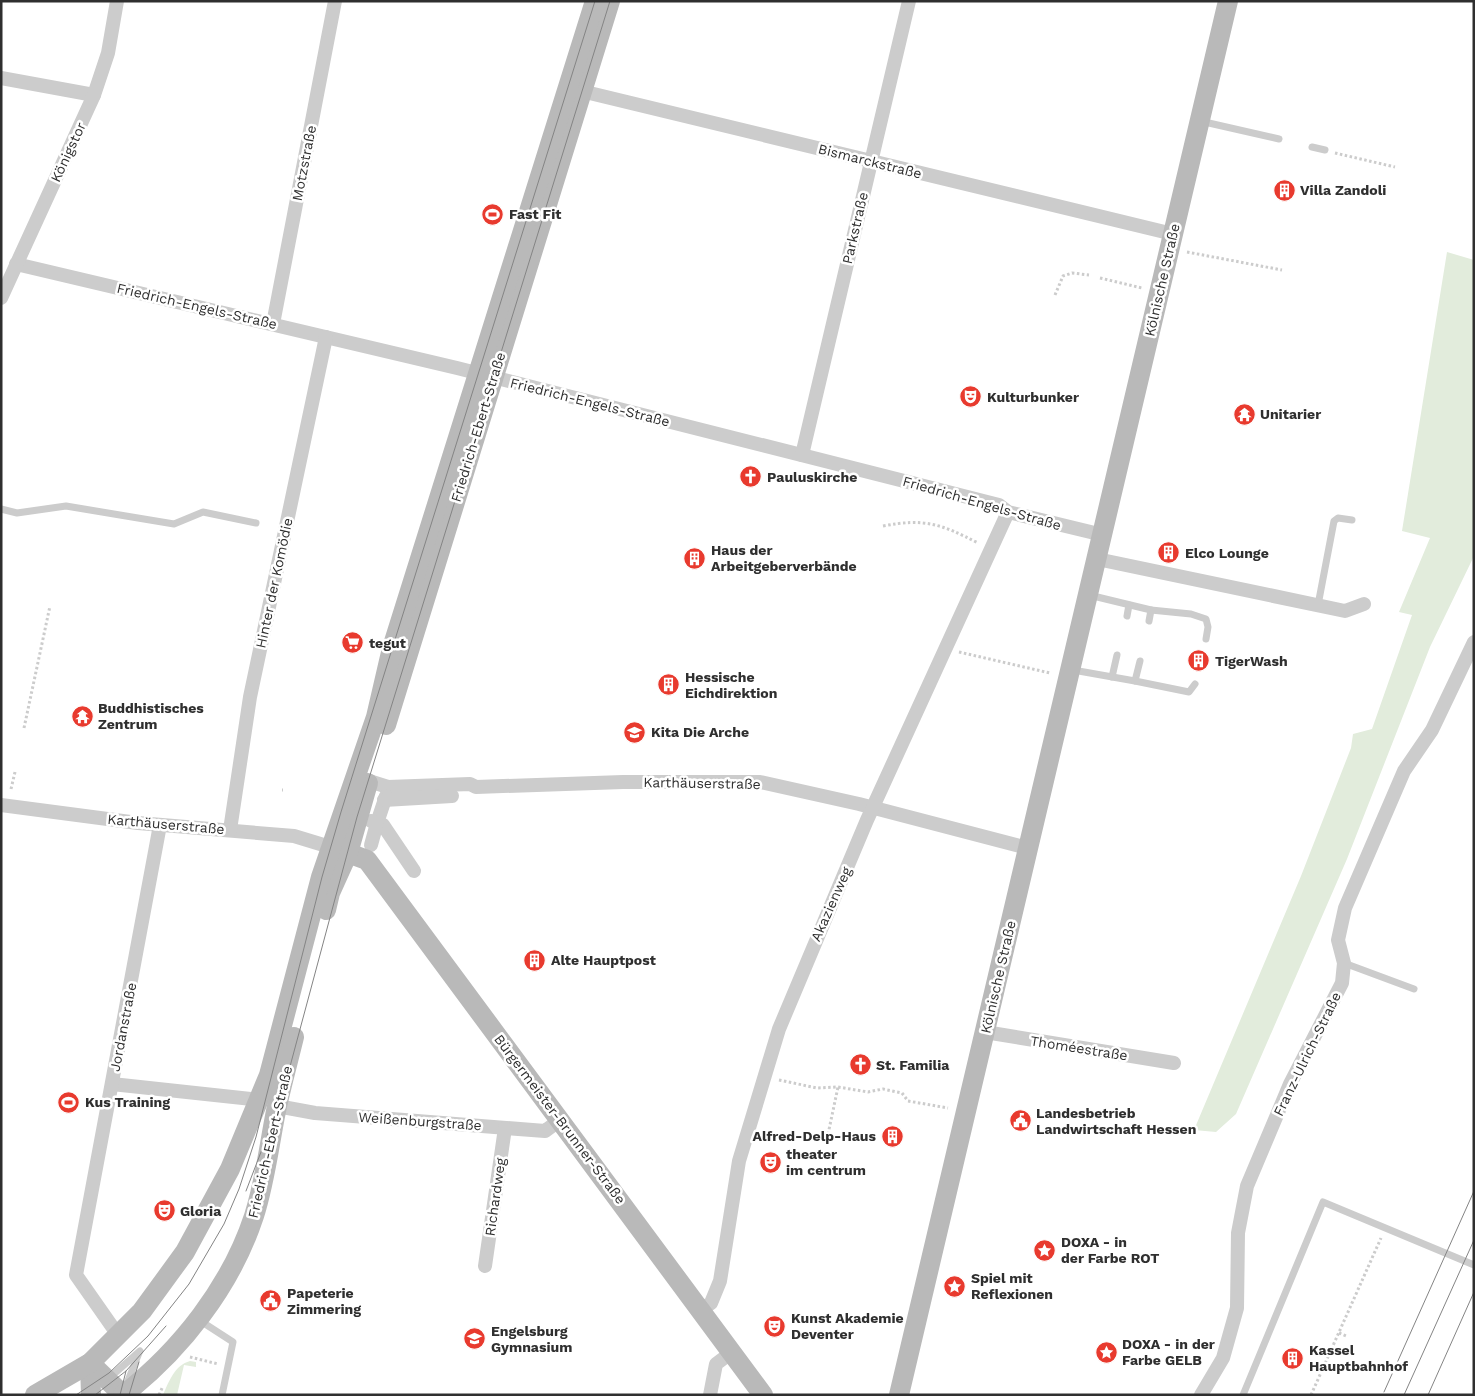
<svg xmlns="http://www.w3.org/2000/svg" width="1475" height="1396" font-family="'Work Sans',sans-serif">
	<rect width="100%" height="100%" fill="#fff"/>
	<!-- green -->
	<g fill="#e2ecdc">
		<polygon points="1447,252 1474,260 1474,556 1430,647 1347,859 1236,1114 1216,1132 1194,1130 1301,876 1351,748 1353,734 1372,729 1412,615 1399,612 1430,538 1402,531"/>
		<path d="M190 1361 196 1362V1367L184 1365 177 1395H163C169 1381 175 1365 190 1361Z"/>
	</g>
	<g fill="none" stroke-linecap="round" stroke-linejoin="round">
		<!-- path -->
		<g stroke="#ccc" stroke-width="3" stroke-dasharray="2.5 2.5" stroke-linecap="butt">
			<polyline points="1335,153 1395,167"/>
			<polyline points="1187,252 1282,270"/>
			<polyline points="1100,278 1142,288"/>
			<polyline points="1055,295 1063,276 1072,273 1089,275"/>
			<path d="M883 526C925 518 941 524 978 543"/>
			<polyline points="959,652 1050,673"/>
			<polyline points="24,728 50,606"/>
			<polyline points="11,789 15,772"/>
			<polyline points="282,790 283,790"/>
			<polyline points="779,1080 817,1088 838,1087 868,1092 883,1089 902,1093 908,1101 948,1108"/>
			<polyline points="827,1139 838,1087"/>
			<polyline points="1339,1333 1346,1336"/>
			<polyline points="190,1357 218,1364"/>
			<polyline points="159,1395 163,1386"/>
			<polyline points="1311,1395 1381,1238"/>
		</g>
		<!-- lane -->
		<g stroke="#ccc" stroke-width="7">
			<polyline points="1200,121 1279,139"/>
			<polyline points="1312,147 1325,150"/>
			<polyline points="1,509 17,513 66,506 174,524 203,512 256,523"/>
			<polyline points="1089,595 1151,610 1149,621"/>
			<polyline points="1318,605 1334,521 1338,518 1352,520"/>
			<polyline points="1151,610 1191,614 1206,619 1208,627 1206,639"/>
			<polyline points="1127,616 1129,605"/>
			<polyline points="1073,670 1135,681 1140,661"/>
			<polyline points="1112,677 1117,655"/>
			<polyline points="1135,681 1189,692 1195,684"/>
			<polyline points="1344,963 1414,989"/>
			<polyline points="199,1320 233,1342 222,1395"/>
			<polyline points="108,1379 140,1351"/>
			<polyline points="127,1383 139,1353"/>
			<polyline points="1243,1395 1323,1202 1474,1265"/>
		</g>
		<!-- street -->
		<g stroke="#ccc" stroke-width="14">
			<polyline points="1,78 94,95"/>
			<polyline points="573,89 1173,234"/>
			<polyline points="16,264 457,368 999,505 1008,512 1103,535"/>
			<polyline points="1,298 94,95 108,53 117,1"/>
			<polyline points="273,324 335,1"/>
			<polyline points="802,455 909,1"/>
			<polyline points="1097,559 1345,611 1364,604"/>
			<polyline points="369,781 388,787 470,784 476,787 623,782 760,782 859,804 1028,848"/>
			<polyline points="386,796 377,823 383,825 414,871"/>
			<polyline points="384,800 452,796"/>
			<polyline points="1,805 138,823 294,836 340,850"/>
			<polyline points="371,821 377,823 371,845"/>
			<polyline points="230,830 250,697 326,337"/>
			<polyline points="985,1032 1174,1063"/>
			<polyline points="112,1084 261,1100"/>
			<polyline points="277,1106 315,1113 545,1131 560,1120"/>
			<polyline points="485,1266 505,1128"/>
			<polyline points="701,1310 711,1303 720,1281 739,1161 779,1029 867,820 1008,512"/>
			<polyline points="118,1335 76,1275 160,825"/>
			<polyline points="710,1395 716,1364 732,1352"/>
			<polyline points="1201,1395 1223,1358 1237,1308 1238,1233 1247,1186 1290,1084 1342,983 1344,963 1338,940 1345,908 1404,771 1432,730 1474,642"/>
		</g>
		<!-- secondary -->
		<g stroke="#b9b9b9" stroke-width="20">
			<polyline points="386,725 610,1"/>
			<polyline points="348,853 367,860 763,1395"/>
			<polyline points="326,910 330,893 348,853 368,783"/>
			<polyline points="90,1363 123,1395"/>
			<polyline points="90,1363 91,1395"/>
			<polyline points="35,1395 90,1363 142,1311 185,1252 230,1169 269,1075 321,877 376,717 392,648 595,1"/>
			<path d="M123 1395C181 1350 231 1286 254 1216 265 1182 269 1146 276 1111 281 1087 288 1062 294 1037"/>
			<polyline points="899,1395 1228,1"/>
		</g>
		<!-- tram -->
		<g stroke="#848484" stroke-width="1">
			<polyline points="246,1191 281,1100 357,817 610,1"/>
			<polyline points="1384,1392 1474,1191"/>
			<polyline points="76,1395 109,1373 148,1336 189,1284 224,1224 239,1189 256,1137 322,877 341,812 595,1"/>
			<polyline points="95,1395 126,1371 166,1326"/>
			<polyline points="120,1395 126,1371"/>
			<polyline points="129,1395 139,1362"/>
			<polyline points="1404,1395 1474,1240"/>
			<polyline points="1428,1395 1474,1292"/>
		</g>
	</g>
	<!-- icons -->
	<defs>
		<symbol id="building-disc" viewBox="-11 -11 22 22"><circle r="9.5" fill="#e83a2e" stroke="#fff"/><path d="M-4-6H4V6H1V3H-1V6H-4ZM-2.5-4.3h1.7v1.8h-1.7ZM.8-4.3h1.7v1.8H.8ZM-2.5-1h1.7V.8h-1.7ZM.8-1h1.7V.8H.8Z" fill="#fff"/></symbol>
		<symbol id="stadium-disc" viewBox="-11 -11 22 22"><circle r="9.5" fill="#e83a2e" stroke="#fff"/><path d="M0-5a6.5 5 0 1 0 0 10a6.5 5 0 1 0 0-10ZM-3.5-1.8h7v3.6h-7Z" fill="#fff"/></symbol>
		<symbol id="theatre-disc" viewBox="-11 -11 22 22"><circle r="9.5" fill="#e83a2e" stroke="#fff"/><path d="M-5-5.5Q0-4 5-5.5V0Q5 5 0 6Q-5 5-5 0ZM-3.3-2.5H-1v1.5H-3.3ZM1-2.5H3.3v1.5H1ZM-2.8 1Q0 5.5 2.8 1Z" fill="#fff"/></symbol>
		<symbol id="temple-disc" viewBox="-11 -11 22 22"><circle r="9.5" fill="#e83a2e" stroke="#fff"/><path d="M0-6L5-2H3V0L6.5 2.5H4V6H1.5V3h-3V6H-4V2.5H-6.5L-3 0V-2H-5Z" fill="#fff"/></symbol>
		<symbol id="church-disc" viewBox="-11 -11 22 22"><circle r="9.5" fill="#e83a2e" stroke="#fff"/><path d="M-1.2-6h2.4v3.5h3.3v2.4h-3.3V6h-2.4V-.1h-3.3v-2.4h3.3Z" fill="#fff"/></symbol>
		<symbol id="supermarket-disc" viewBox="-11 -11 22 22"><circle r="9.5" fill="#e83a2e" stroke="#fff"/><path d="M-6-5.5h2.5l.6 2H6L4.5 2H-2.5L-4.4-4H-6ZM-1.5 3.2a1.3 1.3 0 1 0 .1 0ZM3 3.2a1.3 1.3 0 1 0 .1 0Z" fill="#fff"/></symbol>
		<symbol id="school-disc" viewBox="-11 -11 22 22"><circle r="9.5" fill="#e83a2e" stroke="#fff"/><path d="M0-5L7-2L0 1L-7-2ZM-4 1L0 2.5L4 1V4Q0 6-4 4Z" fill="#fff"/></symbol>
		<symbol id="civic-disc" viewBox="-11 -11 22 22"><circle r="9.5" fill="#e83a2e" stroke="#fff"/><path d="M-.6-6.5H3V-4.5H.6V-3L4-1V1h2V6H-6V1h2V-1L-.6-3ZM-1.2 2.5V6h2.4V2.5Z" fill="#fff"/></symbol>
		<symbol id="sight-disc" viewBox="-11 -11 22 22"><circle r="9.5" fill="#e83a2e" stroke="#fff"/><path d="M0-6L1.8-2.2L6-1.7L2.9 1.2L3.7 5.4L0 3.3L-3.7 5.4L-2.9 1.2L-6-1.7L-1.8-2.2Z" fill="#fff"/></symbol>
	</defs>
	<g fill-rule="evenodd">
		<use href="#building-disc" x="1272" y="178" width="25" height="25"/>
		<use href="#stadium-disc" x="480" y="202" width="25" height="25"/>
		<use href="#theatre-disc" x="958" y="384" width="25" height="25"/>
		<use href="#temple-disc" x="1232" y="402" width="25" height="25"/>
		<use href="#church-disc" x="738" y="464" width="25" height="25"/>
		<use href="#building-disc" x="1156" y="540" width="25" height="25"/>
		<use href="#building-disc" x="682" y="546" width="25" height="25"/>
		<use href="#supermarket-disc" x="340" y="630" width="25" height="25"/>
		<use href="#building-disc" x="1186" y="648" width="25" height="25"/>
		<use href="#building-disc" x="656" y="672" width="25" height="25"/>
		<use href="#temple-disc" x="70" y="704" width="25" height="25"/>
		<use href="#school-disc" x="622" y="720" width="25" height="25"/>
		<use href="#building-disc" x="522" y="948" width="25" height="25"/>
		<use href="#church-disc" x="848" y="1052" width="25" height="25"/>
		<use href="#stadium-disc" x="56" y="1090" width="25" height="25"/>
		<use href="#civic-disc" x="1008" y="1108" width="25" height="25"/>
		<use href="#building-disc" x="880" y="1124" width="25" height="25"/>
		<use href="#theatre-disc" x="758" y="1150" width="25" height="25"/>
		<use href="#theatre-disc" x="152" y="1198" width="25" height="25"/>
		<use href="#sight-disc" x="1032" y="1238" width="25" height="25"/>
		<use href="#sight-disc" x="942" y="1274" width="25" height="25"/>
		<use href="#civic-disc" x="258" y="1288" width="25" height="25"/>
		<use href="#theatre-disc" x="762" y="1314" width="25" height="25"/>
		<use href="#school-disc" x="462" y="1326" width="25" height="25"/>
		<use href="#sight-disc" x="1094" y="1340" width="25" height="25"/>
		<use href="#building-disc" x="1280" y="1346" width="25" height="25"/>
	</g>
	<g text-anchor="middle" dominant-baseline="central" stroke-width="5" stroke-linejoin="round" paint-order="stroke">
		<!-- street labels -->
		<g font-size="14" fill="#2f2f2f" stroke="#fff">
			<text transform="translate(68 152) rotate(-65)">Königstor</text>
			<text transform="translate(870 161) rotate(14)">Bismarckstraße</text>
			<text transform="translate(304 163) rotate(-79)">Motzstraße</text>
			<text transform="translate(855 228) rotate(-77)">Parkstraße</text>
			<text transform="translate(1162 280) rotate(-77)">Kölnische Straße</text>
			<text transform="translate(197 306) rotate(13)">Friedrich-Engels-Straße</text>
			<text transform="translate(590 402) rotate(14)">Friedrich-Engels-Straße</text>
			<text transform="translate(478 427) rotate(-73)">Friedrich-Ebert-Straße</text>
			<text transform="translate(982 503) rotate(16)">Friedrich-Engels-Straße</text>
			<text transform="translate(274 583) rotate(-78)">Hinter der Komödie</text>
			<text transform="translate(702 783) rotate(1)">Karthäuserstraße</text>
			<text transform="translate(166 824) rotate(5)">Karthäuserstraße</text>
			<text transform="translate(831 904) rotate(-66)">Akazienweg</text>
			<text transform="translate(998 977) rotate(-77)">Kölnische Straße</text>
			<text transform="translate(123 1027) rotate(-79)">Jordanstraße</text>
			<text transform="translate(1079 1048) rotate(9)">Thoméestraße</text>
			<text transform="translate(1307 1054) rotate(-64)">Franz-Ulrich-Straße</text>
			<text transform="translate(560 1119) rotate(53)">Bürgermeister-Brunner-Straße</text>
			<text transform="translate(420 1121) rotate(4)">Weißenburgstraße</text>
			<text transform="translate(270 1142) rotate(-77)">Friedrich-Ebert-Straße</text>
			<text transform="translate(495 1197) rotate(-82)">Richardweg</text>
		</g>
		<!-- poi labels -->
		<g font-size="14" font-weight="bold" fill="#2f2f2f" stroke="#fff" text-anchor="start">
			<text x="1300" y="190">Villa Zandoli</text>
			<text x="509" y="214">Fast Fit</text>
			<text x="987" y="397">Kulturbunker</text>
			<text x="1260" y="414">Unitarier</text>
			<text x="767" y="477">Pauluskirche</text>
			<text x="711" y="550">Haus der<tspan x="711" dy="16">Arbeitgeberverbände</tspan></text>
			<text x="1185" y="553">Elco Lounge</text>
			<text x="369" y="643">tegut</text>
			<text x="1215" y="661">TigerWash</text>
			<text x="685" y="677">Hessische<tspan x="685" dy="16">Eichdirektion</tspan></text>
			<text x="98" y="708">Buddhistisches<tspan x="98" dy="16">Zentrum</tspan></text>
			<text x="651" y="732">Kita Die Arche</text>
			<text x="551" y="960">Alte Hauptpost</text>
			<text x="876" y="1065">St. Familia</text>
			<text x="85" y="1102">Kus Training</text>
			<text x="1036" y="1113">Landesbetrieb<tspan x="1036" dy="16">Landwirtschaft Hessen</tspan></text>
			<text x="876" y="1136" text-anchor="end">Alfred-Delp-Haus</text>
			<text x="786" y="1154">theater<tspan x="786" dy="16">im centrum</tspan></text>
			<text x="180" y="1211">Gloria</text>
			<text x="1061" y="1242">DOXA - in<tspan x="1061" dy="16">der Farbe ROT</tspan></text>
			<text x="971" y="1278">Spiel mit<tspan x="971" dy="16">Reflexionen</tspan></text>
			<text x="287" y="1293">Papeterie<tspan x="287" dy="16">Zimmering</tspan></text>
			<text x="791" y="1318">Kunst Akademie<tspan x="791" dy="16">Deventer</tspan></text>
			<text x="491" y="1331">Engelsburg<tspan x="491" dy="16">Gymnasium</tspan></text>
			<text x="1122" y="1344">DOXA - in der<tspan x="1122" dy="16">Farbe GELB</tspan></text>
			<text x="1309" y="1350">Kassel<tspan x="1309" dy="16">Hauptbahnhof</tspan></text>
		</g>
	</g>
	<!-- border -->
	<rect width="1475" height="1396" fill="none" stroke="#2f2f2f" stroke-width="5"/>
</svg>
